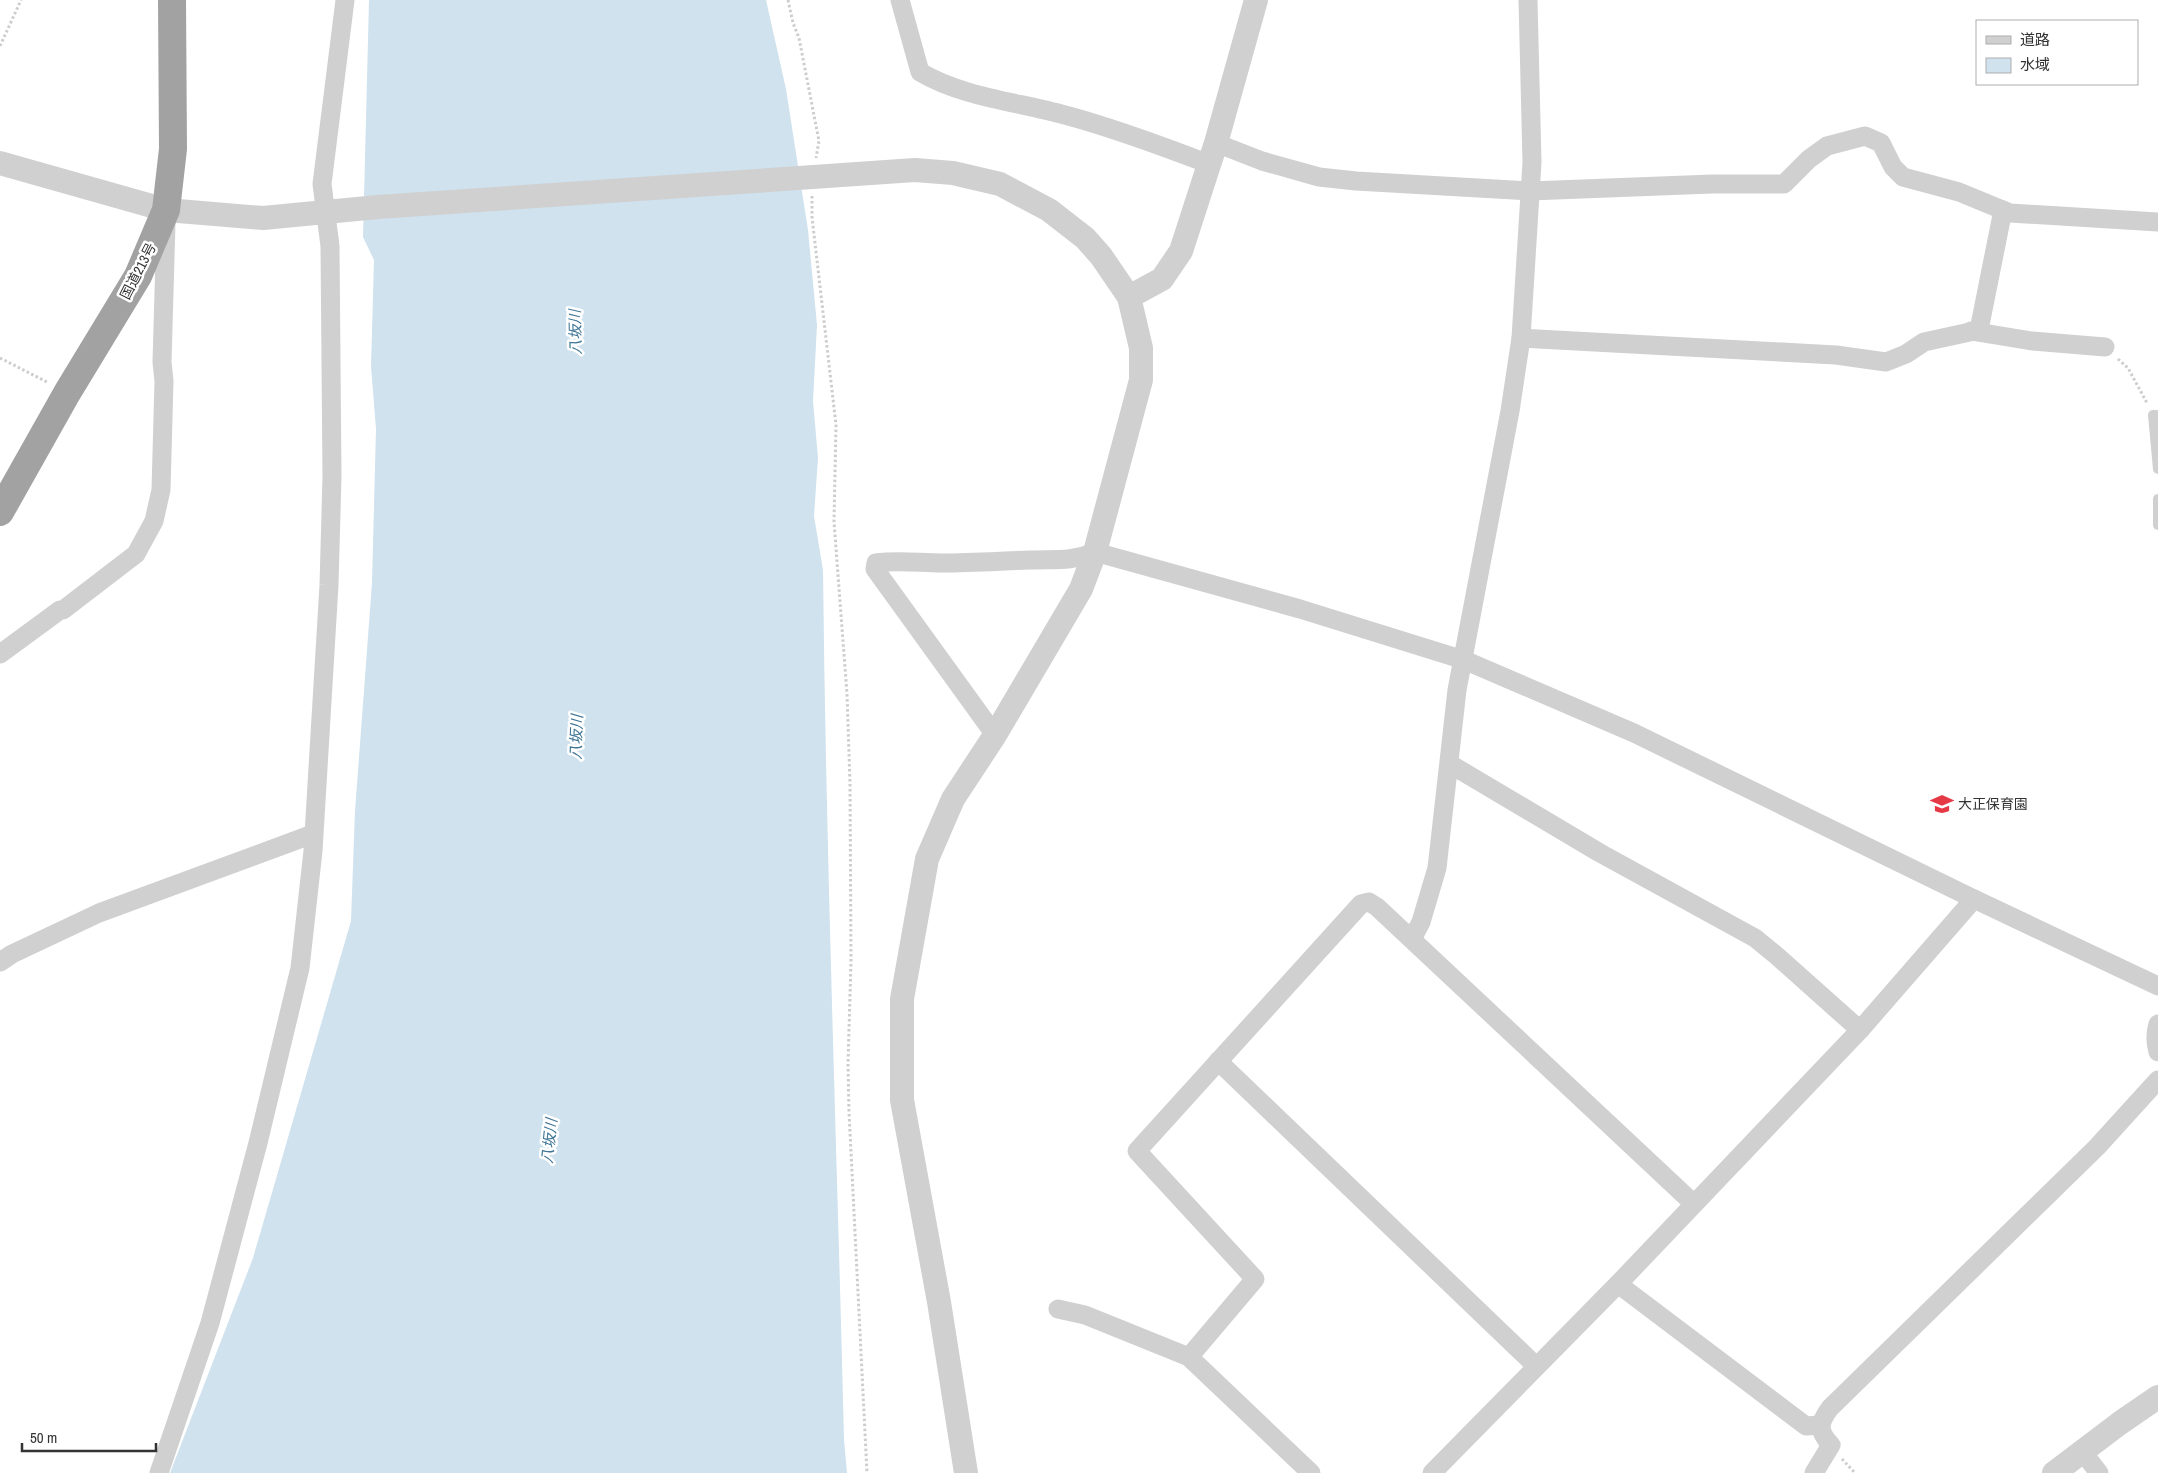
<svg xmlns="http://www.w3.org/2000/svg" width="2158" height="1473" font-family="'Archivo Narrow','Noto Sans JP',sans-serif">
	<rect width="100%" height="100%" fill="#fff"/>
	<!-- water -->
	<path fill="#cfe2ee" d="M369 0H766L786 89 808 230 817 325 813 401 818 458 814 516 823 570C826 860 837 1150 844 1440L847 1473H170L253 1258 351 921 355 811 372 583 376 429 371 366 374 260 363 237Z"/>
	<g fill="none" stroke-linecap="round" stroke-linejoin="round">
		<!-- path -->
		<g stroke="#cdcdcd" stroke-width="3" stroke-dasharray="2.5 2.5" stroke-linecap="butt">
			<polyline points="788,0 793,23 799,38 819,141 816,158"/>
			<polyline points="0,46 21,0"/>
			<polyline points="812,196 812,217 836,425 834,522 847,694 850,783 851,961 848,1064 849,1112 867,1473"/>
			<polyline points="0,358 49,383"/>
			<polyline points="2118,359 2128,368 2147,403"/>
			<polyline points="1842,1459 1855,1473"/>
		</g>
		<!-- service -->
		<g stroke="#d0d0d0" stroke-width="10">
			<polyline points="2158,415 2153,415 2158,469"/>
			<polyline points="2158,499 2158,525"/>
		</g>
		<!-- minor -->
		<g stroke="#d0d0d0" stroke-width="19">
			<path d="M900 0 920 72C962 97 1018 102 1065 115 1114 128 1162 146 1209 164"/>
			<polyline points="1216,143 1262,161 1319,177 1356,181 1530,191 1712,184 1784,184 1809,159 1827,146 1865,136 1881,143 1893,167 1903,177 1959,192 2010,213 2158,222"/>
			<polyline points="1971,331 2032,341 2105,347"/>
			<polyline points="1521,338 1836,355 1886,362 1906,354 1924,342 1979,330 2003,210"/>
			<polyline points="0,654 60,610 63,610 136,554 154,521 161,490 164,381 162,362 166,223"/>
			<path d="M995 735 875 569 876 563C898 560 920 563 942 563 971 563 1001 561 1031 560 1055 559 1071 562 1095 552L1300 609 1464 660 1634 733 1974 899 2158 986"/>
			<polyline points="1450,764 1600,853 1755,938 1777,956 1860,1030"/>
			<polyline points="1412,939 1421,922 1437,868 1457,690 1510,411 1521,338 1532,162 1528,0"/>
			<polyline points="0,962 12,954 99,913 313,834"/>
			<path d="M2158 1024C2155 1034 2155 1042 2158 1052"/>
			<polyline points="1218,1061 1536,1366"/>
			<polyline points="1618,1284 1806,1426 1820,1425"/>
			<polyline points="1058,1309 1085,1315 1189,1357 1311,1473"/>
			<polyline points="1189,1357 1255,1279 1137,1151 1361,904 1369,902 1377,907 1694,1204"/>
			<polyline points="2082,1451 2099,1473"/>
			<polyline points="159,1473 210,1323 258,1143 300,968 313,851 329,585 332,476 330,246 322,184 345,0"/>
			<polyline points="1432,1473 1618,1284 1860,1030 1974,899"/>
			<path d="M1814 1473 1831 1445C1817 1430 1819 1423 1830 1408L2097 1147 2158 1080"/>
		</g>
		<!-- tertiary -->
		<g stroke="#d0d0d0" stroke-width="24">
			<polyline points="0,163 166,210 263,218 378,207 915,170 953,173 1000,184 1049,210 1085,238 1101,256 1129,297 1141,348 1141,380 1095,552 1081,589 995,735 953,799 927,859 902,999 902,1100 939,1302 966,1473"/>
			<polyline points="1129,297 1162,279 1181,251 1216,143 1256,0"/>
			<polyline points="2054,1473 2120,1423 2158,1397"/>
		</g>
		<!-- trunk -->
		<polyline stroke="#a2a2a2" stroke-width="28" points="0,512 67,393 138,276 166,210 173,149 172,0"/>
	</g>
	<!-- icons -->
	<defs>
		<symbol id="school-bare" viewBox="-9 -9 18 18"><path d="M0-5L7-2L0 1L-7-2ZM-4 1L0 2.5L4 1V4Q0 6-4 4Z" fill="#e63946" stroke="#fff" stroke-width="2.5" paint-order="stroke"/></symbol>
	</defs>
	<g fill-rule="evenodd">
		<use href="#school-bare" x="1926" y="788" width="32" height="32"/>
	</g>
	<g text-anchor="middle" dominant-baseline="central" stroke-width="5" stroke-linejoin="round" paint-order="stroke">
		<!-- street labels -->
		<g font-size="14" fill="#333" stroke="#fff">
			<text transform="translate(138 271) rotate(-63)">国道213号</text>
		</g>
		<!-- poi labels -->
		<g font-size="14" fill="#333" stroke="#fff" text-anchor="start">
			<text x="1958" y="804">大正保育園</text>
		</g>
		<!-- water labels -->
		<g font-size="15" font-style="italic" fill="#3f7597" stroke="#fff">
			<text transform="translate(575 332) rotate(-91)">八坂川</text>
			<text transform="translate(576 737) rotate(-88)">八坂川</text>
			<text transform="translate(549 1141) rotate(-84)">八坂川</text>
		</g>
	</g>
	<!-- legend -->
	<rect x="1976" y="20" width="162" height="65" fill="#ffffff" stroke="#adadad"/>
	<rect x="1986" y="36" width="25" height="8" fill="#d0d0d0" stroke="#adadad"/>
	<text x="2020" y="45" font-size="15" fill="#333333">道路</text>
	<rect x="1986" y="58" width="25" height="15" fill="#cfe2ee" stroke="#adadad"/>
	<text x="2020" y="70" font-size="15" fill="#333333">水域</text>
	<!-- scale -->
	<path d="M22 1443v8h134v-8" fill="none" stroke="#333333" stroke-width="2.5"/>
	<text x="30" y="1443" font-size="15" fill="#333333" stroke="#ffffff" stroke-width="4" paint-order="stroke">50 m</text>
</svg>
